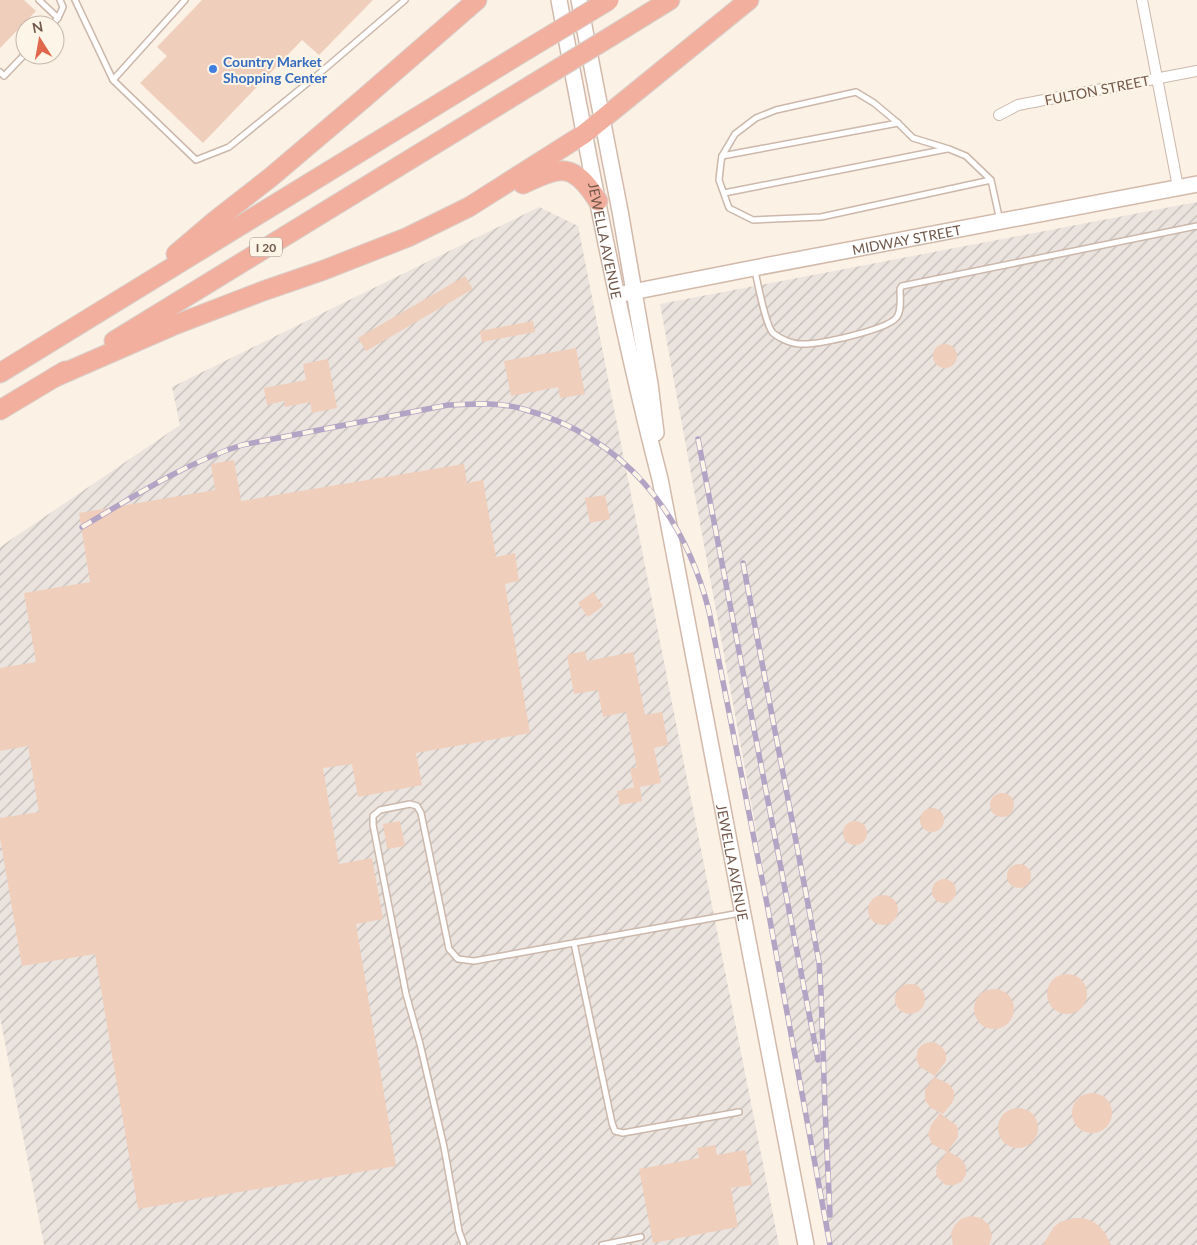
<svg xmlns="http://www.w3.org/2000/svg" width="1197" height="1245" font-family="Lato,sans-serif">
	<defs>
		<pattern id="industrial-furrows" width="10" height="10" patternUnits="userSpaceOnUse" patternTransform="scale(1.25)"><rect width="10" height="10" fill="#ebe3de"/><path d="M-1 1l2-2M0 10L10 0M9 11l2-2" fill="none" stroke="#c3bbb6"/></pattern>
	</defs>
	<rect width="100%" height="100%" fill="#fbf1e4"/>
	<!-- industrial -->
	<g fill="url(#industrial-furrows)">
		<polygon points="1197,202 1197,1245 832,1245 660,304"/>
		<polygon points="539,207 578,226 779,1245 44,1245 0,1017 0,547 180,425 172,387"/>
	</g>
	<!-- building -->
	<g fill="#f0cebc">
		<polygon points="0,0 24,0 36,11 0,48"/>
		<polygon points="202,0 373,0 319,55 302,40 203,143 140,83 167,56 157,47"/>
		<polygon points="465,276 473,289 366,351 358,338"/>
		<polygon points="533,321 535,332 482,342 480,331"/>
		<circle cx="945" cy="356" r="12"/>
		<polygon points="576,348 585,394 560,398 558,387 511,396 504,361"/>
		<polygon points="328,359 337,408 312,413 310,402 285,407 284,401 267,405 264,388 306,380 303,364"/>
		<polygon points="234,460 241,501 464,464 467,483 483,480 496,557 515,553 519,581 505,584 530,733 416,753 422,785 358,797 352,764 323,768 339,864 372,858 383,919 356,924 396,1166 138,1209 95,954 22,966 0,838 0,818 39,812 28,746 0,751 0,668 36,662 24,593 90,582 79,513 215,490 211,464"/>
		<polygon points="605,495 610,519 590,523 585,498"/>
		<polygon points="593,592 603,606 588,617 578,603"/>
		<polygon points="585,651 587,661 633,652 645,715 662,712 668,745 654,748 661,783 634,788 630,769 637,767 626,712 603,717 598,690 574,694 567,655"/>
		<polygon points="640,786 642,801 620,805 617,791"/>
		<circle cx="1002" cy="805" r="12"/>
		<circle cx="932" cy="820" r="12"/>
		<circle cx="855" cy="833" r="12"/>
		<polygon points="400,821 405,846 387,849 383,824"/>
		<circle cx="1019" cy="876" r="12"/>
		<circle cx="944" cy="891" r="12"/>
		<circle cx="883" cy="910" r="15"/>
		<circle cx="1067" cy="994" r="20"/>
		<circle cx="910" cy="999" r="15"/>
		<circle cx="994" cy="1009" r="20"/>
		<polygon points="930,1042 934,1042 941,1046 946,1053 946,1061 935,1076 920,1067 916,1059 918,1049 923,1044"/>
		<polygon points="934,1077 949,1084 954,1091 954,1099 952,1103 943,1114 931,1108 925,1100 925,1090"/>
		<circle cx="1092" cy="1113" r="20"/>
		<circle cx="1018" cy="1128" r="20"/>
		<polygon points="940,1113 956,1125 958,1129 958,1137 948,1151 961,1159 966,1166 966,1175 964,1178 961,1182 954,1185 946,1185 938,1178 936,1172 937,1165 947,1152 932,1144 928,1135 931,1125"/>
		<polygon points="715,1145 717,1155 745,1150 752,1185 731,1188 738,1227 653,1243 639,1169 699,1158 697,1148"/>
		<polygon points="970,1216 981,1218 989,1225 992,1236 989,1245 953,1245 951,1233 955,1225 961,1219"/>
		<polygon points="1074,1218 1083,1218 1092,1221 1099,1226 1105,1233 1111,1245 1043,1245 1050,1233 1054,1227 1060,1222"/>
	</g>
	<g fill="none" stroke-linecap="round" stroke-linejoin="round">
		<defs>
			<g id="lane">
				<polyline points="39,0 58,18"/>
				<polyline points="75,0 113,80 185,0"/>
				<polyline points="52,25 58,18 63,7 60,0"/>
				<polyline points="0,72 4,76 25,54"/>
				<polyline points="113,80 196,160 229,147 321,72 405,0"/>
				<polyline points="722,156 898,123"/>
				<polyline points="991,180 821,217 753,220 729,208 719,180 721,162 722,156 735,134 756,118 776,110 856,92 874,103 898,123 913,138 949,149 966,156 991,180 1000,221"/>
				<polyline points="724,193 947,149"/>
				<path d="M755 271C758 284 765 324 773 333 780 339 792 344 801 344 818 345 886 330 896 318 902 312 900 297 900 289L902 286 1197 226"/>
				<polyline points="574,943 612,1123 615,1131 623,1133 739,1112"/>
				<polyline points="464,1245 459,1231 444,1147 420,1044 406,994 373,825 373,816 380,810 410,804 417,806 421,813 449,949 458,959 474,961 740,913"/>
				<polyline points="602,1245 641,1237"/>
			</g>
			<g id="street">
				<polyline points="1142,0 1178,187"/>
				<polyline points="999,115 1018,105 1197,71"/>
			</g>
			<g id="secondary">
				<path id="s1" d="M559 0C589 160 619 321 660 479L806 1245"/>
				<polyline points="579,0 620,211 650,384 656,433"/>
				<path id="s2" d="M617 295 754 268 1197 184"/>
			</g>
			<g id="highway">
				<polyline points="623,29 670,0"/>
				<path d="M523 184C562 166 573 162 598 201"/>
				<polyline points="176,254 216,220 271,177 363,99 477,0"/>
				<polyline points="114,341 533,84"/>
				<polyline points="0,373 528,49"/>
				<polyline points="55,377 172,326 263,291 324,270 408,237 469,207 584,134 749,0"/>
				<polyline points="0,410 65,371"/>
			</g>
		</defs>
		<!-- lane casing -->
		<use href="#lane" stroke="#ccb8ab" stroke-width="8"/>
		<!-- street casing -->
		<use href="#street" stroke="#ccb8ab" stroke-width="12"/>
		<!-- secondary casing -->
		<use href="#secondary" stroke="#d1baab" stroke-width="18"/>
		<!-- highway casing -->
		<use href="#highway" stroke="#d8d0cc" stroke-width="21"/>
		<!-- lane -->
		<use href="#lane" stroke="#fff" stroke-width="5"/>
		<!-- street -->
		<use href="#street" stroke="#fff" stroke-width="10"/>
		<!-- secondary -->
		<use href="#secondary" stroke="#fff" stroke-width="15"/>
		<!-- highway -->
		<use href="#highway" stroke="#f3af9d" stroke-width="19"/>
		<defs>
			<g id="rail">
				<polyline points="698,439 818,1060"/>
				<path d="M82 527C133 497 185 463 242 445L448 405C473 404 499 402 523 409 624 437 684 513 709 611L767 904 830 1245"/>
				<polyline points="743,563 819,962 821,992 825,1108 830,1215"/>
			</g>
		</defs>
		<!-- rail casing -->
		<use href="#rail" stroke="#b3a3c4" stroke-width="5.5"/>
		<!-- rail -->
		<use href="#rail" stroke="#fef5e9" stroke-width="4" stroke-dasharray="11" stroke-linecap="butt"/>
		<defs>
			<g id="highway-bridge">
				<polyline points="528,49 609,0"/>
				<polyline points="533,84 623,29"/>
			</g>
		</defs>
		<!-- highway-bridge casing -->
		<use href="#highway-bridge" stroke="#d8d0cc" stroke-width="21" stroke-linecap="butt"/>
		<!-- highway-bridge -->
		<use href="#highway-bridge" stroke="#f3af9d" stroke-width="19"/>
	</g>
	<!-- markers -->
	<circle fill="#3f7fe0" stroke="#fef5e9" stroke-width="2" cx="213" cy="69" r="5"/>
	<g text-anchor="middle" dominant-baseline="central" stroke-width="4" stroke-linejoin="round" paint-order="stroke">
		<!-- shield labels -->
		<rect fill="#fef5e9" stroke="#9c867a" stroke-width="1" x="250" y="237.5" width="32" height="19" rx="4"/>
		<g font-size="12" font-weight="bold" fill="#72574a">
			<text x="266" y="247">I 20</text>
		</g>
		<!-- shop labels -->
		<g font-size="14" font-weight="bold" fill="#366cbe" stroke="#fef5e9" text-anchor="start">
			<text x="223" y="61">Country Market<tspan x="223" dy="16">Shopping Center</tspan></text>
		</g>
		<!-- street labels -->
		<g font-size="14" fill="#72574a" stroke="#fef5e9">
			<text transform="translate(1097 90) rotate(-11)">FULTON STREET</text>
			<text stroke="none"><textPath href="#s2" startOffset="295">MIDWAY STREET</textPath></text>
			<text stroke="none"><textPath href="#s1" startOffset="245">JEWELLA AVENUE</textPath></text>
			<text stroke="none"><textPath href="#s1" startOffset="880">JEWELLA AVENUE</textPath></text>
		</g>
	</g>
	<!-- north arrow -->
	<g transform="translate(40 40) rotate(349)"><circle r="24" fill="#fef5e9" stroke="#c6b6a9"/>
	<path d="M0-4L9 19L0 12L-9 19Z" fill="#e1674d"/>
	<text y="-8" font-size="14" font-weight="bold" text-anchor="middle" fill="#72574a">N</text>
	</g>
</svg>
